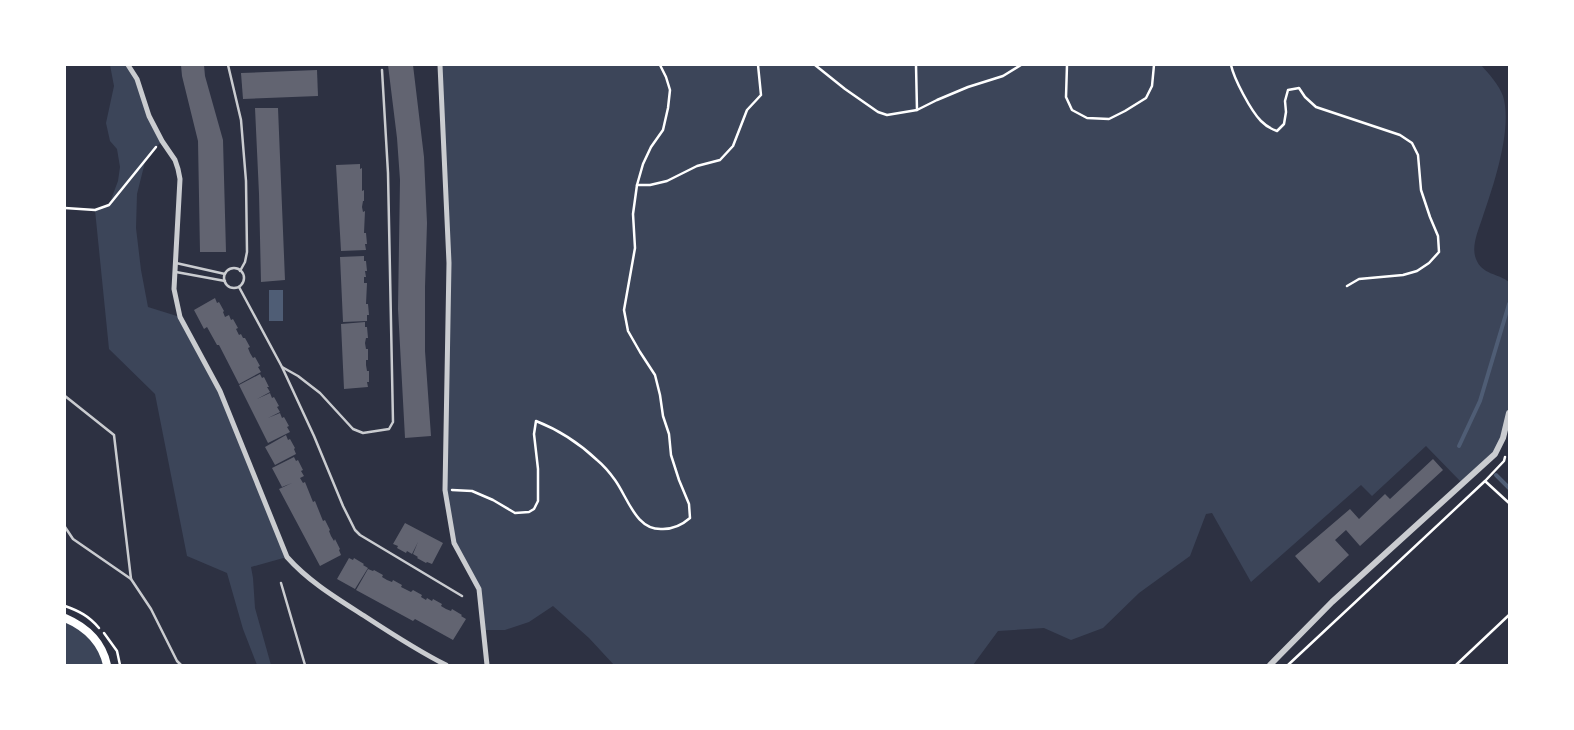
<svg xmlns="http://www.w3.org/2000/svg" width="1574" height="730" font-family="Lato,sans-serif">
	<rect width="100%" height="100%" fill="#2d3142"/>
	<!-- green -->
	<g fill="#3c4559">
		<polygon points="110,65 128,65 137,79 149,116 162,141 146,158 137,194 136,228 141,270 148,307 180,317 220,391 287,557 251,567 253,578 255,608 271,665 257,665 243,629 227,573 187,556 155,394 109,349 95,210 109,205 118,181 120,167 117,149 110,141 106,123 114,86"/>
		<path d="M440 65H1481C1489 74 1499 85 1503 96 1513 129 1493 187 1482 219 1478 231 1471 247 1476 259 1482 275 1498 273 1509 282V413L1495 454 1462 483 1426 446 1372 496 1361 485 1251 582 1212 513 1206 514 1190 556 1139 593 1103 628 1071 640 1044 628 998 631 973 665H614L589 638 553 606 529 622 505 630H483L479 589 454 543 445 490 449 263Z"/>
		<polygon points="65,618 90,634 107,665 65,665"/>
	</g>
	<!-- water -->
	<rect fill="#4f5d75" x="269" y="290" width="14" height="31"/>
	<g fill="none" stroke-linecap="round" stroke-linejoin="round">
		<!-- stream -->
		<g stroke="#4f5d75" stroke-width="4">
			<polyline points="1459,446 1480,401 1509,304"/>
			<polyline points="1496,475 1509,488"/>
		</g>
	</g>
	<!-- building -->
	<g fill="#626471">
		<polygon points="181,65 204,65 205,76 223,140 226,252 200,252 198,141 182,76"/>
		<polygon points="388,65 413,65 424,157 427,223 425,287 425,351 431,436 405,438 398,309 400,180 397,138"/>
		<polygon points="317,70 318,96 243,99 241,73"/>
		<polygon points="255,108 278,108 285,280 261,282 259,194"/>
		<polygon points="360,164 360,169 362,168 362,191 364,190 364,201 363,201 362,207 363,212 365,211 364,233 366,233 367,244 365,244 366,250 341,251 336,165"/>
		<polygon points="364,256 364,261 366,261 367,271 365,271 366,277 364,277 364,283 367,283 366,304 368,304 369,315 367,315 367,321 343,322 340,257"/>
		<polygon points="215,298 217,303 219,302 224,311 223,312 225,317 229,315 231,320 233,319 238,328 236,329 239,335 241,334 243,338 245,338 250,347 248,348 250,353 253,358 255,357 260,366 258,367 261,372 239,384 219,345 217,345 207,327 204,329 194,310"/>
		<polygon points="365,322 365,327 367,327 368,338 366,338 365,343 366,349 368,349 368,360 366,360 366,365 367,371 369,371 369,382 367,382 368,387 344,389 341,324"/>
		<polygon points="260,374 262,378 264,377 269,387 267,387 270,392 257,399 270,393 272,398 274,397 279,406 277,407 280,412 268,418 280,413 282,418 284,417 289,426 287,427 290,432 268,443 239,385"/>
		<polygon points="286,435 288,440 290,439 295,448 294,449 296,454 275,465 265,447"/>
		<polygon points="294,457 296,461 298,460 303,470 301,471 304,476 300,478 303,483 305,482 313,502 315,501 323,521 325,520 330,530 329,531 331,536 334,541 335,539 340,549 339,550 341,555 320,566 279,489 292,483 282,487 272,468"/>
		<polygon points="1433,459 1443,470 1360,546 1346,530 1335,540 1349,555 1319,583 1295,556 1350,509 1359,519 1385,494 1390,499"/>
		<polygon points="405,523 443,543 432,564 427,562 426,563 417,558 418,557 413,554 418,542 412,554 407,551 406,553 397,548 398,546 393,544"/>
		<polygon points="349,558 353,560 354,558 364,564 363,565 368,568 355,589 337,579"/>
		<polygon points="368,569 373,571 374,570 383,575 382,577 387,580 392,582 393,580 402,585 401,587 411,592 413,590 422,595 421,597 426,600 427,598 432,601 433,599 442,604 441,606 446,609 451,611 452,609 462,615 461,616 466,619 453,640 415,619 413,621 356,590"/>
	</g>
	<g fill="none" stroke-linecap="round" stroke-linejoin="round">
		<!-- path -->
		<g stroke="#fff" stroke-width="2.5">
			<polyline points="815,65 845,89 878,112 887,115 917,110 916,65"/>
			<polyline points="1067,65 1066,97 1072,110 1087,118 1109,119 1125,111 1146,98 1152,86 1154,65"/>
			<path d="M1231 65C1234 79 1251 111 1261 121 1266 126 1271 129 1277 131L1284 124 1286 112 1285 101 1288 90 1299 88 1305 97 1316 107 1400 135 1412 143 1418 155 1421 190 1430 217 1438 236 1439 252 1429 263 1417 271 1403 275 1359 279 1347 286"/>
			<polyline points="917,110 937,100 968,87 1003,76 1021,65"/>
			<polyline points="637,185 643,164 651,147 663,130 668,108 670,90 666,77 660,65"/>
			<polyline points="65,208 95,210 109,205 156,147"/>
			<polyline points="1485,481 1509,503"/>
			<path d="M452 490 472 491 493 500 515 513 529 512 534 509 538 501V469L534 434 536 421C559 430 579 443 597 460 603 465 610 473 615 480 628 498 636 531 663 529 674 529 682 525 690 518L689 504 679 480 671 455 669 434 663 416 660 395 655 375 640 352 628 331 624 310 635 248 633 214 637 185H650L667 181 697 166 720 160 733 146 747 110 761 95 758 65"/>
			<path d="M65 606C79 611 89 616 99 628"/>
			<polyline points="104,633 117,651 120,665"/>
			<polyline points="1288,665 1485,481 1504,461 1505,457"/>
			<polyline points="1456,665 1509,615"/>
		</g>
		<!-- service -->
		<g stroke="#caccd0" stroke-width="2.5">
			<polyline points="228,65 241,120 246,181 247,252 245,262 240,271"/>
			<polyline points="176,263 225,274"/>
			<circle cx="234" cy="278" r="10"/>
			<polyline points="176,272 225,281"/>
			<polyline points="239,287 282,367 314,436 343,506 355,530 360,535 462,596"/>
			<polyline points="282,367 298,376 320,393 353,429 363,433 389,429 393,422 388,173 382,70"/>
			<polyline points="65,396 114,435 131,579"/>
			<polyline points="65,527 73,539 131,579 151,609 177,661 181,665"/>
			<polyline points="281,583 305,665"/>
		</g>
		<!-- minor -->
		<g stroke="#caccd0" stroke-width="5">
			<path d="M128 65 137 79 149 116 162 141 175 160 178 169 180 179 174 289 180 317 220 391 287 557C309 582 338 599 366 617 392 634 418 651 446 665"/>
			<polyline points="440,65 449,263 445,490 454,543 479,589 487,665"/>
		</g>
		<!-- tertiary -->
		<polyline stroke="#caccd0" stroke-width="6" points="1270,665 1332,602 1495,454 1503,438 1509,413"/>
		<!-- secondary -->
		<path stroke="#fff" stroke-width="8" d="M65 618C86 627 102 642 107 665"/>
	</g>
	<!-- border -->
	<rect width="1574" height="730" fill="none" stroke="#ffffff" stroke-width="132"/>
</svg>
